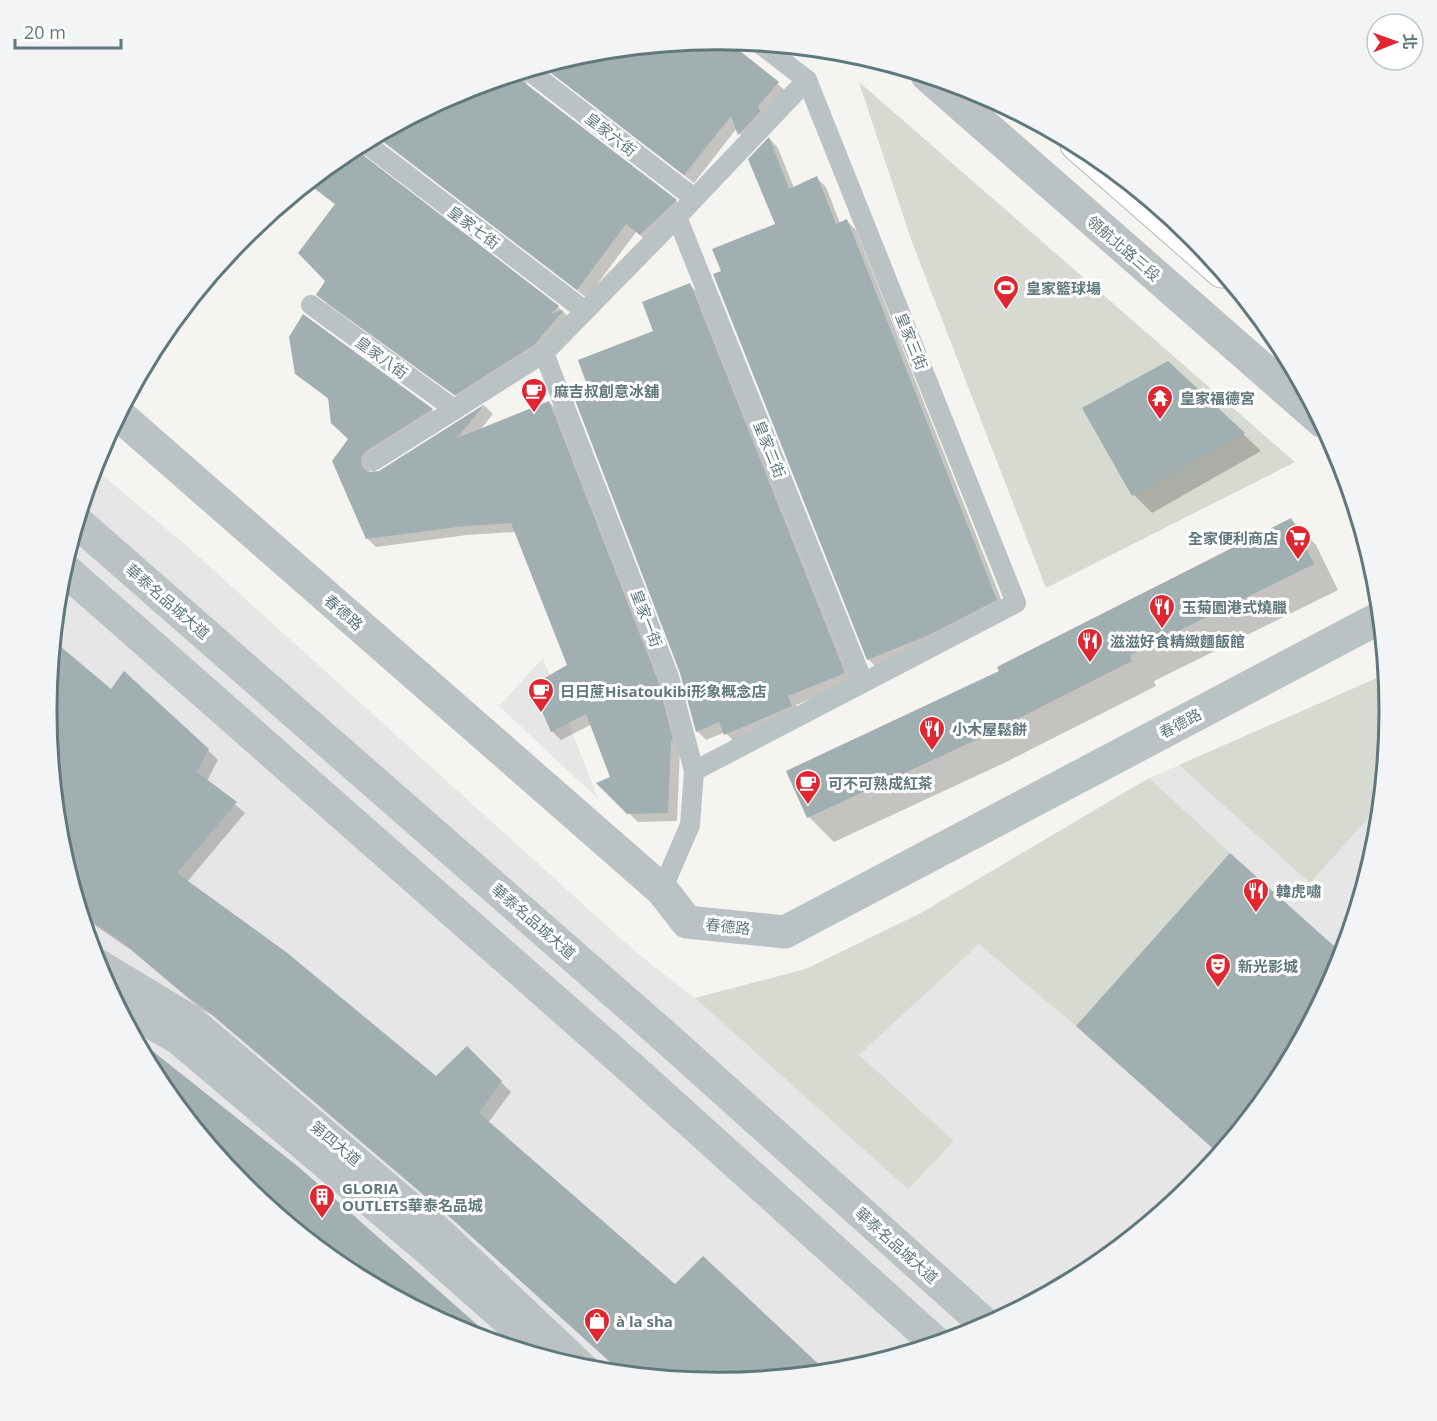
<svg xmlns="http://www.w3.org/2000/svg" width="1437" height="1421" font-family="'Open Sans','Noto Sans TC',sans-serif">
	<rect width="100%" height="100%" fill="#f5f4f1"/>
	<!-- built -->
	<g fill="#e5e6e5">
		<polygon points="94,468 188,547 638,954 695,998 806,969 921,913 1149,778 1324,702 1390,711 1377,842 1339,968 1277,1084 1193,1186 1091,1269 975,1331 849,1369 718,1382 587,1369 461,1331 243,1185 160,1083 98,967 60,841 47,710 60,579"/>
		<polygon points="543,658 575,739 598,799 499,706"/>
	</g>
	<!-- green -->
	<g fill="#d6dad0">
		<polygon points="859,82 1295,462 1046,588 912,242"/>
		<polygon points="1386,674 1390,711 1381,804 1310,883 1179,765"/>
		<polygon points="1149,778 1230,853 1076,1026 979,944 859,1055 954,1141 908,1189 695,998 806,969 921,913"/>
	</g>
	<!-- shadow -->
	<g fill="#0003">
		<polygon points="718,39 725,40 787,92 749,143 740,134 737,128 694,183 546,69 539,67 525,79 528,87 676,201 685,210 650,243 636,232 587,298 382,141 375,139 361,151 364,159 558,307 572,320 465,403 327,304 318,294 327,281 336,205 307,183 346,152 462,90 588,52"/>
		<polygon points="770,139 778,148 794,188 817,178 826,187 840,223 847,221 856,230 1005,609 877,668 868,659 723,272 777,225"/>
		<polygon points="690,285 699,294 853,682 796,705 800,716 735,743 725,732 706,740 697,731 682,672 589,386 655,332"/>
		<polygon points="304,316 432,410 441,418 371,465 369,473 380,473 485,406 493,414 479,431 549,402 558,411 666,691 680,750 677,821 638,822 598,783 612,778 592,724 561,740 552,731 569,666 516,532 467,535 376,547 367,538 350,439 330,400 296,374"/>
		<polygon points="1168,363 1261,451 1152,513 1134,495 1084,409"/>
		<polygon points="1291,519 1316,545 1338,590 1154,681 1156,686 1002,764 834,842 809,817 1001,672"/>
		<polygon points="54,643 111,691 208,750 218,760 207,781 245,813 187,882 437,1078 467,1048 511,1092 488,1123 675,1287 703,1258 824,1372 718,1382 623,1373 461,1227 212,1015 200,1008 131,950 83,917 60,841 47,710"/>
		<polygon points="137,1041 300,1170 494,1341 461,1331 243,1185 160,1083"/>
	</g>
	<!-- building -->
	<g fill="#a2afb1">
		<polygon points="718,39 726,40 779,82 758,106 760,112 738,135 731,116 684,175 542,66 588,52"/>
		<polygon points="517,73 521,80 677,200 640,235 626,224 577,290 376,136 462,90"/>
		<polygon points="769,137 789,189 817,176 836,224 847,219 997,600 929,635 867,660 713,274 721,271 712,249 775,224 748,159"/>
		<polygon points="354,148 559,306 550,314 564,310 534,345 455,395 316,295 325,281 298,253 335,204 308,183"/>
		<polygon points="690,283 845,673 788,696 792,706 724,735 719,722 696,732 680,673 572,392 587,385 578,360 653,331 642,302"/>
		<polygon points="303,314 433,409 366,451 362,456 361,462 363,468 368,472 379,471 485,404 457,438 549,401 658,681 673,740 671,741 668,813 627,814 596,783 610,777 586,714 551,732 531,686 567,665 511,523 457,527 366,539 332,461 348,439 331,423 328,398 295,374 289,337"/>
		<polygon points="1168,361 1245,433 1132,496 1082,408"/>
		<polygon points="1291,518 1314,564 1130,655 1132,661 976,740 807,818 786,771 999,671 997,667"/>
		<polygon points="54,641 111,689 124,671 209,749 197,772 237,802 177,873 286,952 436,1076 467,1046 502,1081 479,1113 675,1284 703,1256 826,1371 718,1382 621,1372 450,1217 201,1005 189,998 120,940 82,915 60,841 47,710"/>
		<polygon points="1230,853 1343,954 1339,968 1277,1084 1219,1154 1076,1026"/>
		<polygon points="145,1045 301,1169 482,1329 477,1336 461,1331 345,1269 243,1185 160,1083 141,1048"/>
	</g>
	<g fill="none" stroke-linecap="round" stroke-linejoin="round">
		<defs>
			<polyline id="secondary" points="1077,144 1222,271"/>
		</defs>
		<!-- secondary casing -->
		<use href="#secondary" stroke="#aeb7b8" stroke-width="35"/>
		<!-- service -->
		<g stroke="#bbc2c4" stroke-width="20">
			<polyline points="759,43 807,80"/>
			<polyline points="528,70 694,198"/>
			<polyline points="364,142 585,311"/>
			<polyline points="677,217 863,682"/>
			<polyline points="311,305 454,409"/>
			<polyline points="544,353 669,677 694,771 690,825 662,890"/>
			<polyline points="373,461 544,353 677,217 807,80"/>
			<polyline points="694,771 1016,603 807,80"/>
		</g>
		<!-- pedestrian -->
		<g stroke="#bbc2c4" stroke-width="28">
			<polyline points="97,962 190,1018 439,1230 586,1369"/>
			<polyline points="119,1007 177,1040 423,1248 545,1356"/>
		</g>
		<!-- minor -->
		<g stroke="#bbc2c4" stroke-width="33">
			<polyline points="119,415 662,890 687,922 785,932 1381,617"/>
			<polyline points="77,522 661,1033 986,1325"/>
			<polyline points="63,568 630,1067 936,1343"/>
		</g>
		<!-- tertiary -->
		<polyline stroke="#bbc2c4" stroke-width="33" points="927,75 1322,421"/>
		<!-- secondary -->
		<use href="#secondary" stroke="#fff" stroke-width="33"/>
	</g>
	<!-- icons -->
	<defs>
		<symbol id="stadium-pin" viewBox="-11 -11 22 30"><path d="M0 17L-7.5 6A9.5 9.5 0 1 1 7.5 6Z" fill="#e02630" stroke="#fff"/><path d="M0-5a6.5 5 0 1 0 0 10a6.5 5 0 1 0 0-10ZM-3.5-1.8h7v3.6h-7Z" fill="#fff"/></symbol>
		<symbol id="cafe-pin" viewBox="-11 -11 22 30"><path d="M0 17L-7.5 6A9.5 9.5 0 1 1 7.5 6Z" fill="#e02630" stroke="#fff"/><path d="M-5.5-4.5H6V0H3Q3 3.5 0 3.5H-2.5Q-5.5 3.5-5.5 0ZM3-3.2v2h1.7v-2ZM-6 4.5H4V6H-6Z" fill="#fff"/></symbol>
		<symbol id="temple-pin" viewBox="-11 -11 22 30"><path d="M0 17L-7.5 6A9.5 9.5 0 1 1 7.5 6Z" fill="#e02630" stroke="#fff"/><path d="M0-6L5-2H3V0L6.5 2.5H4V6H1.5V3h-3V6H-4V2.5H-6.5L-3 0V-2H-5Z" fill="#fff"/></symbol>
		<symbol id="supermarket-pin" viewBox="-11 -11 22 30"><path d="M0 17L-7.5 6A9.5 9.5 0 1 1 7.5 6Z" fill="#e02630" stroke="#fff"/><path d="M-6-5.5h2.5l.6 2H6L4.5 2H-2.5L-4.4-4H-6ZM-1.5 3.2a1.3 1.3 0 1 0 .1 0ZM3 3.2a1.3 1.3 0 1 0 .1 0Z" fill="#fff"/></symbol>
		<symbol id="restaurant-pin" viewBox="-11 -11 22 30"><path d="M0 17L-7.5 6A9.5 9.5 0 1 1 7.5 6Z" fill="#e02630" stroke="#fff"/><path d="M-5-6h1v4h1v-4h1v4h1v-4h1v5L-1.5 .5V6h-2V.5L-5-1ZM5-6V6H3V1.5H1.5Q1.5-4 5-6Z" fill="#fff"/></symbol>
		<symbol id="theatre-pin" viewBox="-11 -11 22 30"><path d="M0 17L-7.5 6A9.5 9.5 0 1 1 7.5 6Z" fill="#e02630" stroke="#fff"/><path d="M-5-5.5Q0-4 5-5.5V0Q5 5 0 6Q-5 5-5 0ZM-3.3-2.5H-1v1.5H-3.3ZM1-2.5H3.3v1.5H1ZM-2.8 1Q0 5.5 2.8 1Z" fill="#fff"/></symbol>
		<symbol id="building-pin" viewBox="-11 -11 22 30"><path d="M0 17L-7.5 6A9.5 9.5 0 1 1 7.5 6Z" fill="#e02630" stroke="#fff"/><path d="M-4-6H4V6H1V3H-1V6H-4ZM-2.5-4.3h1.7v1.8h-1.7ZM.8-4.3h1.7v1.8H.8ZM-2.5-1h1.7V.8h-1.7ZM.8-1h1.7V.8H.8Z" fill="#fff"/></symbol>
		<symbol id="shop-pin" viewBox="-11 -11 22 30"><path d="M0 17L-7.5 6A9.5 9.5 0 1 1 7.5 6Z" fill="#e02630" stroke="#fff"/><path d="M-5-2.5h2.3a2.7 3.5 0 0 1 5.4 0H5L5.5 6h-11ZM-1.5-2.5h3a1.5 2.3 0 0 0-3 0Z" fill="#fff"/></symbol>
	</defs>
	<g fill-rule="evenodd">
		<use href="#stadium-pin" x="991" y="273" width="30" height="40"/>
		<use href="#cafe-pin" x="519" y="376" width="30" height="40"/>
		<use href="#temple-pin" x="1145" y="383" width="30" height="40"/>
		<use href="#supermarket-pin" x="1283" y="523" width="30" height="40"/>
		<use href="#restaurant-pin" x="1147" y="592" width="30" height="40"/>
		<use href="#restaurant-pin" x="1075" y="626" width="30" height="40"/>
		<use href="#cafe-pin" x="526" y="676" width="30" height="40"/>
		<use href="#restaurant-pin" x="917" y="714" width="30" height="40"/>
		<use href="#cafe-pin" x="793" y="768" width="30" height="40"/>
		<use href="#restaurant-pin" x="1241" y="876" width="30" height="40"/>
		<use href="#theatre-pin" x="1203" y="951" width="30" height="40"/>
		<use href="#building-pin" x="307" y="1182" width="30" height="40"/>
		<use href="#shop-pin" x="582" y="1306" width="30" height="40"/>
	</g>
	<g text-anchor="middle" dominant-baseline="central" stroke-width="6" stroke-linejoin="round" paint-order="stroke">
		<!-- street labels -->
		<g font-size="15" fill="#60787c" stroke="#fff">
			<text transform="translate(611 134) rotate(38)">皇家六街</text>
			<text transform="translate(474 227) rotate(37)">皇家七街</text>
			<text transform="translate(1124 248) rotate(41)">領航北路三段</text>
			<text transform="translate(912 341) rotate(68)">皇家三街</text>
			<text transform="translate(382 357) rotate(36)">皇家八街</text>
			<text transform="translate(770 449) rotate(68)">皇家二街</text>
			<text transform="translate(168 601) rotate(41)">華泰名品城大道</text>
			<text transform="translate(344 612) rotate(41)">春德路</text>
			<text transform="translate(647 618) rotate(69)">皇家一街</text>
			<text transform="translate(1180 723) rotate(-28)">春德路</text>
			<text transform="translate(534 921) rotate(41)">華泰名品城大道</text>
			<text transform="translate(728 926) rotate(6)">春德路</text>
			<text transform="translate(336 1143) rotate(40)">第四大道</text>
			<text transform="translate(897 1245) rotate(42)">華泰名品城大道</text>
		</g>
		<!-- poi labels -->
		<g font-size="15" font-weight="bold" fill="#60787c" stroke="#fff" text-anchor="start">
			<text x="1026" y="288">皇家籃球場</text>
			<text x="554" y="391">麻吉叔創意冰舖</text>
			<text x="1180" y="398">皇家福德宮</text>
			<text x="1278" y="538" text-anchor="end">全家便利商店</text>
			<text x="1182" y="607">玉菊園港式燒臘</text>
			<text x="1110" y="641">滋滋好食精緻麵飯館</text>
			<text x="560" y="691">日日蔗Hisatoukibi形象概念店</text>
			<text x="952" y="729">小木屋鬆餅</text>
			<text x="828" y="783">可不可熟成紅茶</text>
			<text x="1276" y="891">韓虎嘯</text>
			<text x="1238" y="966">新光影城</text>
			<text x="342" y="1188">GLORIA<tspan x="342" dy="17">OUTLETS華泰名品城</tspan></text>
			<text x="616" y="1321">à la sha</text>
		</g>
	</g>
	<!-- crop -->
	<path d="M0 0H1437V1421H0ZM57 711a661 661 0 1 1 1322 0a661 661 0 1 1-1322 0Z" fill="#f2f4f5" fill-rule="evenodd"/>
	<path fill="none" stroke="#60787c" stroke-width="3" d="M57 711a661 661 0 1 1 1322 0a661 661 0 1 1-1322 0Z"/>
	<!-- north arrow -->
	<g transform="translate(1395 42) rotate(89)"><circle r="28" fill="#ffffff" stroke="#bfc9cb" stroke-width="1.5"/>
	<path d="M0-4.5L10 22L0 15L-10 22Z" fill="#e02630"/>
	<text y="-9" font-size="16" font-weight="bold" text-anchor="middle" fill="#60787c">北</text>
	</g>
	<!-- scale -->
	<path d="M15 39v9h106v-9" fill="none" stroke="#60787c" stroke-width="3"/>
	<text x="24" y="39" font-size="18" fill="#60787c" stroke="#ffffff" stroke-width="4.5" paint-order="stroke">20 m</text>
</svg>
